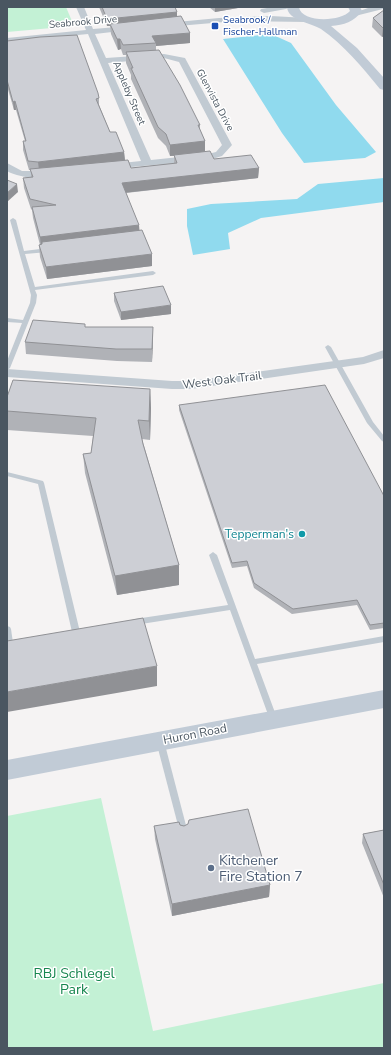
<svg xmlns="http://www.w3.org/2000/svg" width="391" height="1055" font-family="'Nunito Sans',sans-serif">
	<rect width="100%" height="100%" fill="#f5f3f3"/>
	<!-- green -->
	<g fill="#c3f1d5">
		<polygon points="7,7 66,7 74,26 7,32"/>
		<polygon points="101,798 153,1031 384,983 384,1048 7,1048 7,816"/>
	</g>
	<!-- water -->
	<g fill="#90daee">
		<polygon points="271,34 291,43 336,105 376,152 365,158 304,163 282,133 223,39"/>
		<polygon points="384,178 384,202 261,218 228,233 230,249 193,255 187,226 187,209 211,204 297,199 318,184"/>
	</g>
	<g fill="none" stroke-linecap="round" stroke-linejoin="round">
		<!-- lane -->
		<g fill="#c1cad2" fill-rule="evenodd">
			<polygon points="13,218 16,220 24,251 48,248 51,250 48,252 25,254 35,287 153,271 156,273 153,275 35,290 37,295 36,303 10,368 7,370 7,361 22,323 7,322 7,318 23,320 30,303 31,295 10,220"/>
			<polygon points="328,345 331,347 373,422 384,436 384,442 382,441 367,423 325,347"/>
			<polygon points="7,472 43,481 44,483 80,632 79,634 73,634 72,632 38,484 7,476"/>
			<polygon points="213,552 217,555 255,659 384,636 384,642 257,664 277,718 276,720 273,721 270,720 230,610 135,625 132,624 131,622 132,620 135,619 228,605 209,555"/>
			<polygon points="7,626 10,627 11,629 13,643 12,645 7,645"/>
			<polygon points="160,738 163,739 164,741 188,833 187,836 184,837 181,836 180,833 156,741 157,739"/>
		</g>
		<!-- street -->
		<g fill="#c1cad2" fill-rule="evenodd">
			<path d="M76 7H84L93 29 129 26 133 28 129 30 95 34 106 58 164 54 185 58 232 145 222 156 209 160 109 169 107 167 109 165 112 164 141 161 88 34 7 42V38L86 30ZM164 58 179 62 222 145 216 152 208 154 151 160 108 63Z"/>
			<polygon points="273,7 290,7 286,9 264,13 260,11 261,9"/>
			<polygon points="371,7 384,7 383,9 355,16 351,14"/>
			<polygon points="271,16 307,18 311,20 307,22 236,21 166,27 162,25 166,23 219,18"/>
			<path d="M7 163 22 171H50L55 174C47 182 17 177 7 171Z"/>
			<polygon points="384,350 384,358 364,364 191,389 172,389 7,377 7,369 172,381 191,381 363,357"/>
		</g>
		<!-- secondary -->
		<g fill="#c1cbd6" fill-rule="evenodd">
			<path d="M287 7H299C301 23 341 22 350 11L348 7H360L362 11C354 22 344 25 331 26L357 48 384 78V90L380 89C362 67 344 45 321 29 312 23 288 21 287 7Z"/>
			<polygon points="384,690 384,708 7,780 7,760"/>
		</g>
	</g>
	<!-- wall -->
	<g fill="#b0b2b7">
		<polygon points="99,7 175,7 177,17 190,33 190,43 156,46 156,50 200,125 200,130 205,141 205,152 214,159 259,168 258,178 126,193 152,266 47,279 40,257 39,245 40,245 33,218 32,210 31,209 24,188 23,178 31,177 31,170 29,170 23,150 23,141 25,141 16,110 14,110 7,86 7,41 99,98 99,105 110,132 124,152 125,160 131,168 174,163 174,156 170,156 166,146 158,138 131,79 131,75 126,63 126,55 123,55 121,49 118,50 111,34 110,26 107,26"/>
		<polygon points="209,7 238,7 238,8 215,12"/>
		<polygon points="384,10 384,36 382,37 372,27 373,18"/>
		<polygon points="114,293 171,314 121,320 114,301"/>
		<polygon points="85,327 153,340 152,362 117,361 26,354 25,342"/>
		<polygon points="150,389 151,408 150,440 142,439 179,565 179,585 117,595 85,473 83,454 91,453 93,436 7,430 7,397"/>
		<polygon points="179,405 384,496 384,628 370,630 357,605 292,614 254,588 247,566 232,568 179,410"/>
		<polygon points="180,825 270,885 269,897 172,916 155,839 154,826"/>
		<polygon points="384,830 384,898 362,843 363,834"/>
	</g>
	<!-- shaded-wall -->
	<g fill="#909195">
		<polygon points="215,7 238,7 238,8 215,12"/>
		<polygon points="177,12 177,19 110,24 110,26 107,26 107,19"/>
		<polygon points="383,28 384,28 384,36 382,37"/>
		<polygon points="190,33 190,43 156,46 156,43 152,36"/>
		<polygon points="117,39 120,39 121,49 118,50"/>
		<polygon points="15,101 16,110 14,110 13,102"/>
		<polygon points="205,141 205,153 170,156 170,145"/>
		<polygon points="124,152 125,161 39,170 38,162"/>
		<polygon points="259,168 258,178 123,193 122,183"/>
		<polygon points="17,184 18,192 7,202 7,193"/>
		<polygon points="139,225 140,236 42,242 42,247 41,247 40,237"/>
		<polygon points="152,254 152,266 47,279 46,267"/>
		<polygon points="171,305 171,314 121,320 121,312"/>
		<polygon points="153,327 153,340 152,362 152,349"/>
		<polygon points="150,389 151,408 150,440 149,421"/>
		<polygon points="179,565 179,585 117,595 115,576"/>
		<polygon points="157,666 157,686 7,712 7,692"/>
		<polygon points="270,885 269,897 172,916 172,904"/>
	</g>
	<!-- building -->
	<g fill="#cdcfd5" stroke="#909195">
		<polygon points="102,7 175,7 177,12 107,19"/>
		<polygon points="384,10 384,28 383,28 373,18"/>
		<polygon points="181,16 190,33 152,36 156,43 123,45 120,39 117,39 110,24"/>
		<polygon points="77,35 98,93 99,98 96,99 110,132 116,132 124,152 38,162 28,161 23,141 26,141 15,101 13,102 7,80 7,41 40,37"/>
		<polygon points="159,50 180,85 200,125 198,125 205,141 170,145 166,134 158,127 131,68 133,68 126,52"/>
		<polygon points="210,151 214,159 251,155 259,168 122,183 139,225 40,237 32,207 56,205 30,199 23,178 33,177 30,169 128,160 131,168 177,163 174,155"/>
		<polygon points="7,180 17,184 7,193"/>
		<polygon points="142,230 152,254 46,267 39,245 42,244 42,242"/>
		<polygon points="163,286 171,305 121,312 114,293"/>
		<polygon points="33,320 85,324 85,327 153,327 152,349 116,349 25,342"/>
		<polygon points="13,380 150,389 149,421 138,420 143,444 179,565 115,576 83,454 91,453 96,418 7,411 7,397"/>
		<polygon points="325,385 384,496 384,623 370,625 357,600 293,609 254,583 247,561 232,563 179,405"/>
		<polygon points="143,618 157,666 7,692 7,641"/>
		<polygon points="248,809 270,885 172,904 154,826 179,822 180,825 184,826 188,824 189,820"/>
		<polygon points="384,830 384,885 363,834"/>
	</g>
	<!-- markers -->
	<rect fill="#1a4fb4" stroke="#fff" stroke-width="1.5" x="211" y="22" width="8" height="8" rx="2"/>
	<circle fill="#0f9aa8" stroke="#fff" stroke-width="1.5" cx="302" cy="534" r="4"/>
	<circle fill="#5c6f8a" stroke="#fff" stroke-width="1.5" cx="211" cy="868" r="4"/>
	<g text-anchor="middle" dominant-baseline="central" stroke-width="3" stroke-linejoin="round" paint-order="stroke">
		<!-- far-transit labels -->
		<g font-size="10" fill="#164399" stroke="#fff" text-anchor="start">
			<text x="223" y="20">Seabrook /<tspan x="223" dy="12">Fischer-Hallman</tspan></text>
		</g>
		<!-- far-street labels -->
		<g font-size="10" fill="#4a5661" stroke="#fff">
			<text transform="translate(83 22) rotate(-5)">Seabrook Drive</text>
			<text transform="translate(129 93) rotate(67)">Appleby Street</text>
			<text transform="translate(215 100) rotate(62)">Glenvista Drive</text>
		</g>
		<!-- street labels -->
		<g font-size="12" fill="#4a5661" stroke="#fff">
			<text transform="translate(222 380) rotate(-7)">West Oak Trail</text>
			<text transform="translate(195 734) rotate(-11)">Huron Road</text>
		</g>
		<!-- culture labels -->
		<g font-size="12" fill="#0d838f" stroke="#fff" text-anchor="end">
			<text x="294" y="534">Tepperman's</text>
		</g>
		<!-- near-service labels -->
		<g font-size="14" fill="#4e5e75" stroke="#fff" text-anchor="start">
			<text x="219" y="860">Kitchener<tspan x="219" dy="16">Fire Station 7</tspan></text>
		</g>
		<!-- near-park labels -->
		<g font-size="14" fill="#17864f" stroke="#fff">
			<text x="74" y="973">RBJ Schlegel<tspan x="74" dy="16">Park</tspan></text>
		</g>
	</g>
	<!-- border -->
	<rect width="391" height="1055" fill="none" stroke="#4a5661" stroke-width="16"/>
</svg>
